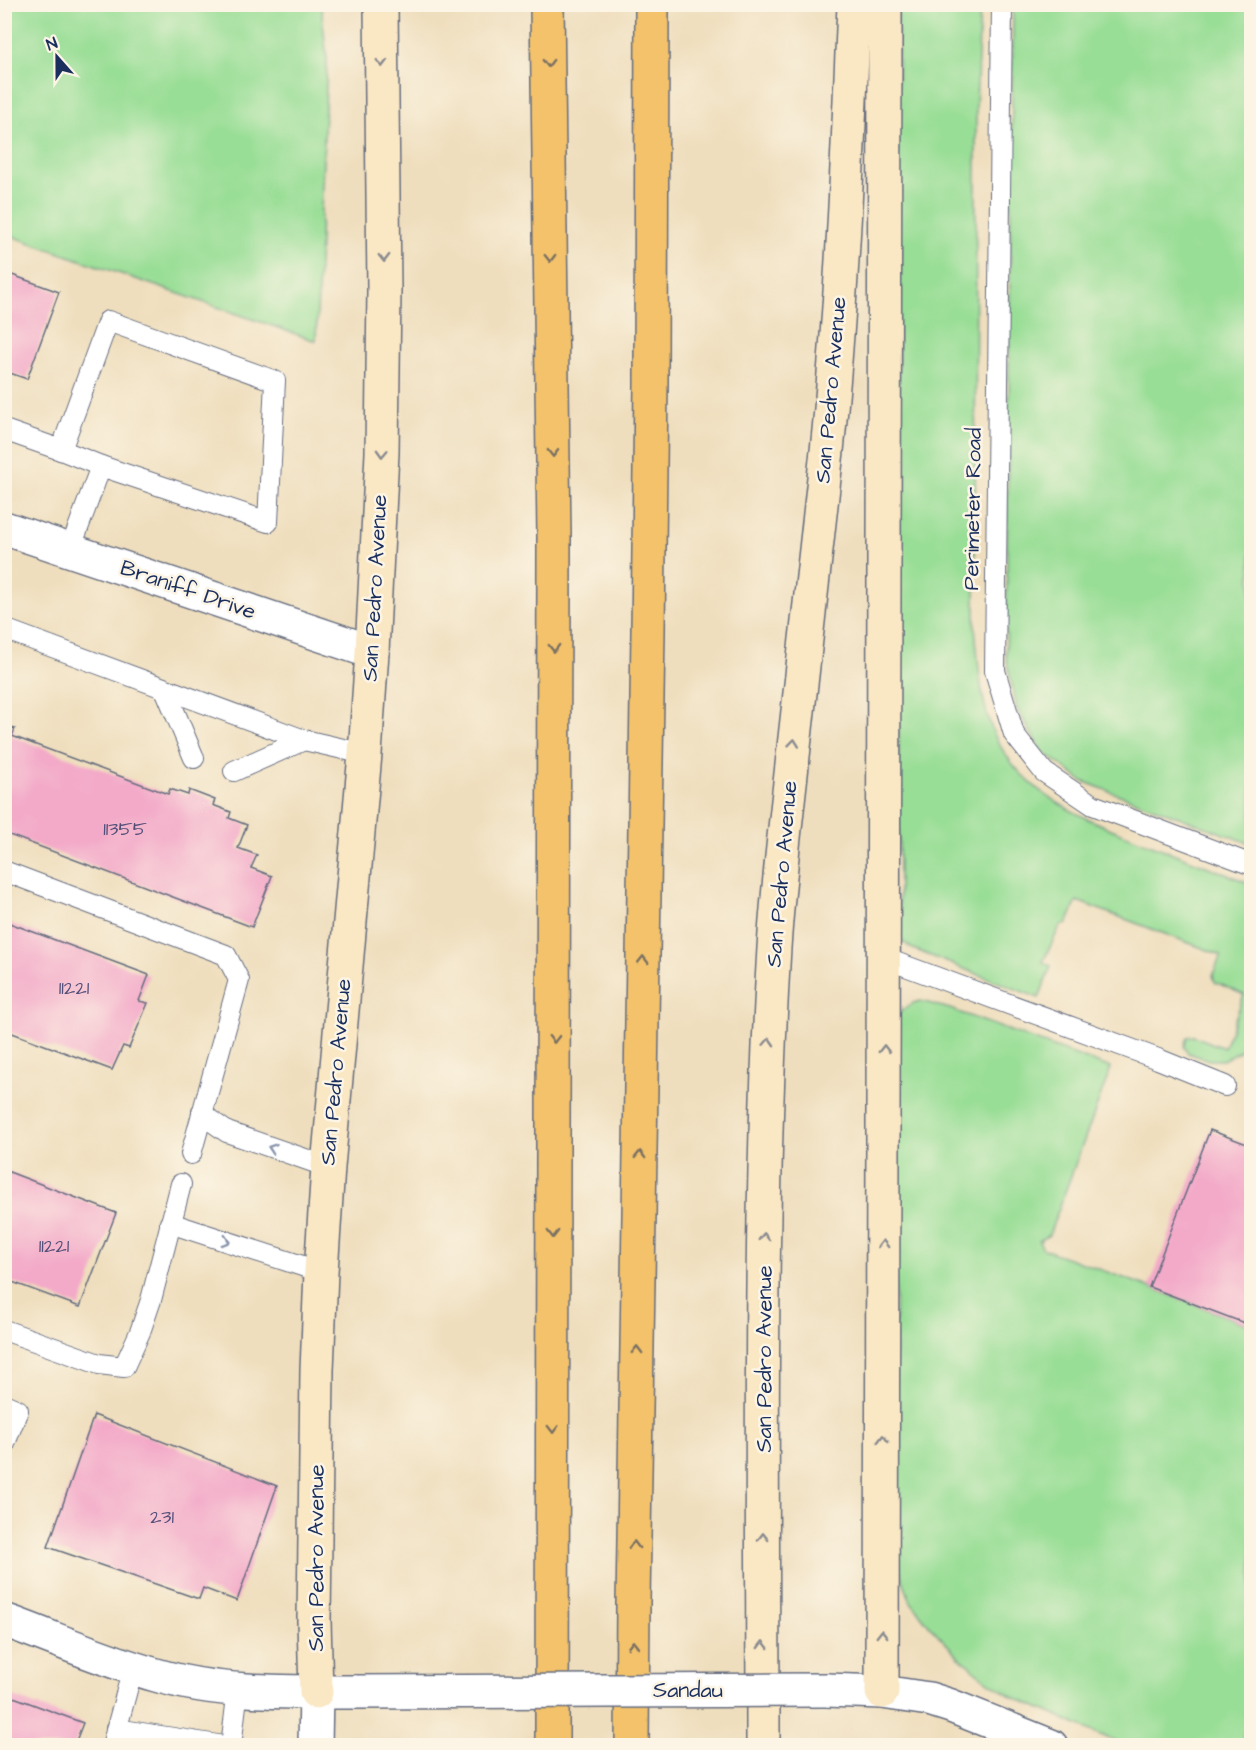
<svg xmlns="http://www.w3.org/2000/svg" width="1256" height="1750" font-family="'Architects Daughter',sans-serif">
	<rect width="100%" height="100%" fill="#fcf5e5"/>
	<filter id="ink" filterUnits="userSpaceOnUse"><feTurbulence type="fractalNoise" baseFrequency=".0167" numOctaves="2"/><feDisplacementMap in="SourceGraphic" scale="12" xChannelSelector="R" yChannelSelector="G"/><feConvolveMatrix kernelMatrix="1 2 1 2 8 2 1 2 1" color-interpolation-filters="sRGB"/></filter>
	<filter id="wash" filterUnits="userSpaceOnUse"><feTurbulence type="fractalNoise" baseFrequency=".008" numOctaves="4" result="noise"/><feDisplacementMap in="SourceGraphic" scale="24" xChannelSelector="R" yChannelSelector="G"/><feGaussianBlur stdDeviation="1.35" result="paint"/><feColorMatrix in="noise" values="0 0 0 0 0 0 0 0 0 0 0 0 0 0 0 0 0 1.4 0 .05"/><feComposite in="paint" operator="in"/></filter>
	<g filter="url(#wash)">
		<rect width="100%" height="100%" fill="#efdebd"/>
		<!-- green -->
		<g fill="#99de96" stroke="#5a867a" stroke-width="1.5">
			<polygon points="5,4 321,5 327,60 316,341 5,234"/>
			<path d="M898 5H980L976 108 975 626C978 661 980 706 996 738 1026 799 1090 821 1149 844 1183 857 1217 870 1251 884V1022L1241 1050 1223 1060H1209L1188 1053 1184 1047 1187 1037 1194 1036 1224 1048 1244 995 1215 982 1213 975 1221 955 1077 901 1067 924 1060 926 1043 962 1051 966 1039 998 913 949 899 939Z"/>
			<polygon points="1013,5 1251,5 1251,844 1082,781 1041,750 1017,709 1006,657"/>
			<polygon points="921,1001 950,1009 1111,1068 1049,1235 1039,1241 1043,1249 1149,1287 1251,1326 1252,1714 1240,1745 1124,1745 1013,1697 989,1682 959,1657 929,1625 911,1602 901,1575 894,1536 897,1014 913,1003"/>
		</g>
		<g id="blocks">
			<!-- building -->
			<g fill="#f3a9c8">
				<polygon points="4,272 59,292 27,379 4,371"/>
				<polygon points="4,725 15,729 12,736 168,794 170,789 188,795 189,790 215,800 213,805 231,812 229,818 247,825 238,848 257,855 251,868 272,876 252,927 4,833"/>
				<polygon points="4,921 149,975 139,1001 148,1003 129,1048 123,1046 112,1070 4,1030"/>
				<polygon points="1210,1130 1252,1146 1252,1326 1149,1287"/>
				<polygon points="4,1170 116,1213 80,1307 4,1279"/>
				<polygon points="94,1415 277,1486 237,1601 203,1588 199,1599 48,1547"/>
				<polygon points="11,1696 83,1723 74,1746 4,1746 4,1713"/>
			</g>
		</g>
	</g>
	<g filter="url(#ink)">
		<use href="#blocks" fill-opacity="0" stroke="#656c7f" stroke-width="1.5"/>
		<g fill="none" stroke-linecap="round" stroke-linejoin="round">
			<defs>
				<g id="service">
					<polyline points="1002,4 995,671 1014,734 1044,772 1093,805 1252,865"/>
					<polyline points="4,430 61,450 108,321 275,381 268,522 101,466 70,550"/>
					<polyline points="61,450 101,466"/>
					<polyline points="4,629 304,740 365,754"/>
					<polyline points="165,689 194,758"/>
					<polyline points="234,771 304,740"/>
					<polyline points="4,871 226,955 239,980 191,1154"/>
					<polyline points="884,958 1158,1059 1225,1086"/>
					<polyline points="202,1112 210,1120 227,1132 328,1167"/>
					<polyline points="170,1223 321,1272"/>
					<polyline points="4,1330 99,1364 124,1367 140,1332 151,1300 181,1184"/>
					<polyline points="4,1404 18,1410 4,1446"/>
					<polyline points="116,1729 224,1746"/>
					<polyline points="112,1746 133,1668"/>
					<polyline points="231,1746 238,1689"/>
				</g>
				<polyline id="minor" points="4,528 372,652"/>
				<g id="tertiary">
					<path d="M4 1620C54 1638 105 1661 156 1675 220 1694 290 1692 357 1692"/>
					<polyline points="826,1690 882,1692 929,1699 951,1706 1051,1746"/>
					<polyline points="315,1746 316,1692"/>
				</g>
				<g id="secondary">
					<polyline points="316,1692 314,1621 317,1370 321,1272 328,1167 365,754 372,652 382,453 384,290 381,4"/>
					<polyline points="882,1692 885,4"/>
					<path d="M763 1746C763 1480 758 1213 774 948 778 884 786 820 793 756 804 654 816 553 827 451 842 302 848 154 854 4"/>
				</g>
				<g id="motorway">
					<polyline points="547,4 554,537 552,1746"/>
					<polyline points="632,1746 633,1604 648,632 651,384 652,4"/>
				</g>
			</defs>
			<!-- service casing -->
			<use href="#service" stroke="#656c7f" stroke-width="22"/>
			<!-- minor casing -->
			<use href="#minor" stroke="#656c7f" stroke-width="36"/>
			<!-- tertiary casing -->
			<use href="#tertiary" stroke="#656c7f" stroke-width="36"/>
			<!-- secondary casing -->
			<use href="#secondary" stroke="#656c7f" stroke-width="36"/>
			<!-- motorway casing -->
			<use href="#motorway" stroke="#656c7f" stroke-width="36"/>
			<!-- service -->
			<use href="#service" stroke="#fff" stroke-width="20"/>
			<!-- minor -->
			<use href="#minor" stroke="#fff" stroke-width="33"/>
			<!-- tertiary -->
			<use href="#tertiary" stroke="#fff" stroke-width="33"/>
			<!-- secondary -->
			<use href="#secondary" stroke="#fae7c3" stroke-width="33"/>
			<!-- motorway -->
			<use href="#motorway" stroke="#f3c26a" stroke-width="33"/>
			<defs>
				<polyline id="tertiary-bridge" points="357,1692 826,1690"/>
			</defs>
			<!-- tertiary-bridge casing -->
			<use href="#tertiary-bridge" stroke="#656c7f" stroke-width="36" stroke-linecap="butt"/>
			<!-- tertiary-bridge -->
			<use href="#tertiary-bridge" stroke="#fff" stroke-width="33"/>
		</g>
		<!-- one-way arrows -->
		<defs><path id="oneway-chevron" d="M-2-3.5L2.5 0L-2 3.5" fill="none" stroke-width="1.6" stroke-linecap="round" stroke-linejoin="round" transform="scale(1.5)"/></defs>
		<g stroke="#8a8b90">
			<use href="#oneway-chevron" transform="translate(382 63) rotate(89)"/>
			<use href="#oneway-chevron" transform="translate(384 258) rotate(89)"/>
			<use href="#oneway-chevron" transform="translate(382 453) rotate(92)"/>
			<use href="#oneway-chevron" transform="translate(794 743) rotate(-84)"/>
			<use href="#oneway-chevron" transform="translate(769 1042) rotate(-87)"/>
			<use href="#oneway-chevron" transform="translate(884 1049) rotate(-90)"/>
			<use href="#oneway-chevron" transform="translate(764 1237) rotate(-89)"/>
			<use href="#oneway-chevron" transform="translate(883 1244) rotate(-90)"/>
			<use href="#oneway-chevron" transform="translate(883 1439) rotate(-90)"/>
			<use href="#oneway-chevron" transform="translate(763 1537) rotate(-90)"/>
			<use href="#oneway-chevron" transform="translate(882 1634) rotate(-90)"/>
			<use href="#oneway-chevron" transform="translate(763 1645) rotate(-90)"/>
		</g>
		<g stroke="#7c7163">
			<use href="#oneway-chevron" transform="translate(548 63) rotate(89)"/>
			<use href="#oneway-chevron" transform="translate(550 258) rotate(89)"/>
			<use href="#oneway-chevron" transform="translate(553 453) rotate(89)"/>
			<use href="#oneway-chevron" transform="translate(554 648) rotate(90)"/>
			<use href="#oneway-chevron" transform="translate(643 960) rotate(-89)"/>
			<use href="#oneway-chevron" transform="translate(554 1039) rotate(90)"/>
			<use href="#oneway-chevron" transform="translate(640 1155) rotate(-89)"/>
			<use href="#oneway-chevron" transform="translate(553 1234) rotate(90)"/>
			<use href="#oneway-chevron" transform="translate(637 1350) rotate(-89)"/>
			<use href="#oneway-chevron" transform="translate(553 1429) rotate(90)"/>
			<use href="#oneway-chevron" transform="translate(634 1545) rotate(-89)"/>
			<use href="#oneway-chevron" transform="translate(633 1645) rotate(-90)"/>
		</g>
		<g stroke="#8d97ae">
			<use href="#oneway-chevron" transform="translate(272 1148) rotate(-161)"/>
			<use href="#oneway-chevron" transform="translate(226 1241) rotate(18)"/>
		</g>
	</g>
	<g text-anchor="middle" dominant-baseline="central" stroke-width="5" stroke-linejoin="round" paint-order="stroke">
		<!-- number labels -->
		<g font-size="20" fill="#514e78">
			<text x="125" y="829">11355</text>
			<text x="74" y="988">11221</text>
			<text x="54" y="1246">11221</text>
			<text x="162" y="1517">231</text>
		</g>
		<!-- street labels -->
		<g font-size="22" fill="#1b2f5e" stroke="#fcf5e5">
			<text transform="translate(831 390) rotate(-85)">San Pedro Avenue</text>
			<text transform="translate(973 509) rotate(-89)">Perimeter Road</text>
			<text transform="translate(375 588) rotate(-87)">San Pedro Avenue</text>
			<text transform="translate(188 590) rotate(19)">Braniff Drive</text>
			<text transform="translate(782 874) rotate(-85)">San Pedro Avenue</text>
			<text transform="translate(336 1072) rotate(-85)">San Pedro Avenue</text>
			<text transform="translate(764 1359) rotate(-90)">San Pedro Avenue</text>
			<text transform="translate(316 1558) rotate(-90)">San Pedro Avenue</text>
			<text x="688" y="1690">Sandau</text>
		</g>
	</g>
	<!-- margin -->
	<rect width="1256" height="1750" fill="none" stroke="#fcf5e5" stroke-width="24"/>
	<!-- north arrow -->
	<g transform="translate(57 57) rotate(339)" stroke="#fcf5e5" stroke-width="4.5" paint-order="stroke">
	<path d="M0-4.5L10 22L0 15L-10 22Z" fill="#1b2f5e"/>
	<text y="-9" font-size="16" font-weight="bold" text-anchor="middle" fill="#1b2f5e">N</text>
	</g>
</svg>
